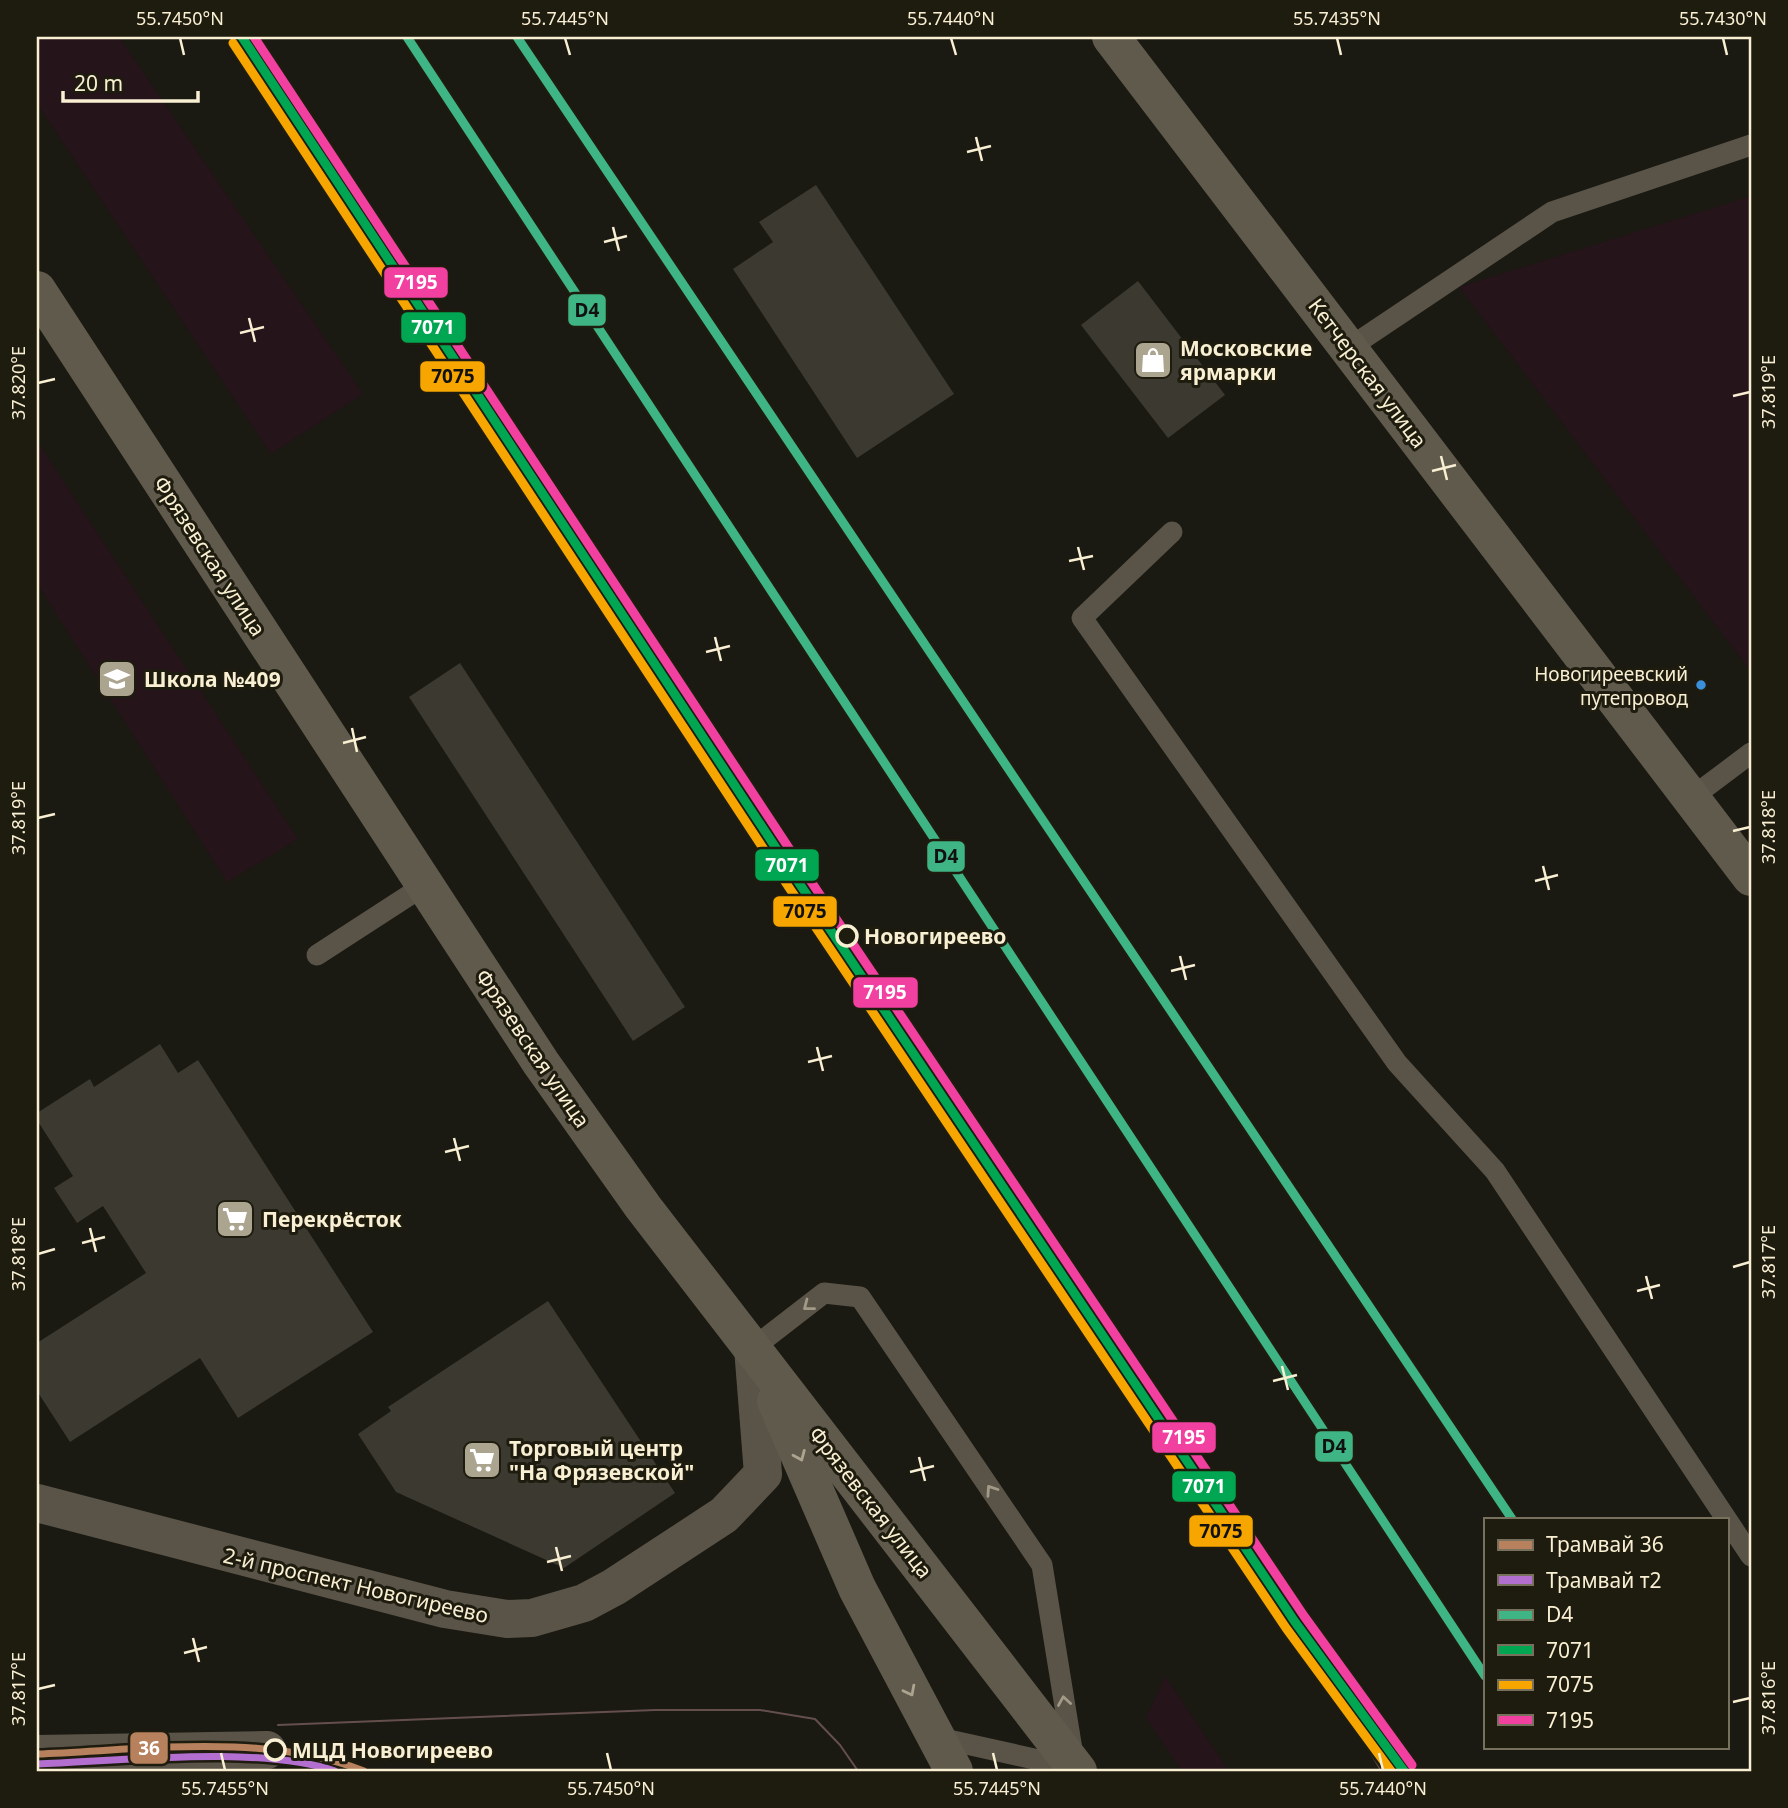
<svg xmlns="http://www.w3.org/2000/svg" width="1788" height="1808" font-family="'Noto Sans',sans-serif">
	<rect width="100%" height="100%" fill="#1a1912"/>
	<!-- green -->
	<g fill="#25141a">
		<polygon points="37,37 119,37 363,394 271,454 37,104"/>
		<polygon points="1751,196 1751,672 1459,287"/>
		<polygon points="37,441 298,839 227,882 37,584"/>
		<polygon points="1165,1676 1229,1771 1182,1771 1146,1718"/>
	</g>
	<!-- building -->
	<g fill="#3c3a30">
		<polygon points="816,185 954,394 857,458 733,269 773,242 759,222"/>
		<polygon points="1138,281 1225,395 1168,438 1081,325"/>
		<polygon points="460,663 685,1007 633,1041 409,697"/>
		<polygon points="160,1044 178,1073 198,1060 373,1332 238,1418 200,1358 70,1442 37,1391 37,1343 146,1273 103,1206 77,1223 54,1188 73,1176 37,1120 37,1113 90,1079 94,1087"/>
		<polygon points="548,1301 675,1493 564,1568 396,1492 358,1434 391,1411 388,1407"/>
	</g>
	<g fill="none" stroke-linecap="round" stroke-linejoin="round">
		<!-- lane -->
		<g stroke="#5a5448" stroke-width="21">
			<polyline points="1349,348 1552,212 1751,145"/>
			<polyline points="1172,532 1082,618 1397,1063 1495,1171 1751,1556"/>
			<polyline points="1691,798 1751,753"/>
			<polyline points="317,955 425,885"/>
			<polyline points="753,1348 824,1293 860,1297 1042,1565 1075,1768 935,1737"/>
		</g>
		<!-- street -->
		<g stroke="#5a5448" stroke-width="38">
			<polyline points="37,1503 445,1609 507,1619 532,1618 584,1603 614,1587 724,1515 763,1474 753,1348"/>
			<polyline points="37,1754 267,1750"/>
		</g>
		<!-- secondary -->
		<g stroke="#605a4c" stroke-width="38">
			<polyline points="1111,37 1751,877"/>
			<polyline points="37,290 541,1063 643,1207 1078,1771"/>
			<polyline points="776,1401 857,1588 954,1771"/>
		</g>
		<!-- tram -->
		<polyline stroke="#654f4d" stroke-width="2" points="278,1725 655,1710 760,1710 815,1719 840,1745 858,1771"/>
		<defs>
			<polyline id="rail" points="1295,1622 1385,1771"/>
		</defs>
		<!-- rail casing -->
		<use href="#rail" stroke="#654f4d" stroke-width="8"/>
		<!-- rail -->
		<use href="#rail" stroke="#1e1b0f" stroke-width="5" stroke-dasharray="16" stroke-linecap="butt"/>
		<defs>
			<g id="rail-1">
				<polyline points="407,37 1485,1676"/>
				<polyline points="517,37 1512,1519"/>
			</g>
			<polyline id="rail-2" points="242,37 799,883 1295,1622 1404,1771"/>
			<polyline id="rail-3" points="233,43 790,889 1286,1628 1391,1771"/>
			<polyline id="rail-4" points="254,37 808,877 1304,1616 1412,1765"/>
		</defs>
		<!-- rail-1 casing -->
		<use href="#rail-1" stroke="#1e1b0f" stroke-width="14"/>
		<!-- rail-2 casing -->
		<use href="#rail-2" stroke="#1e1b0f" stroke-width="14"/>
		<!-- rail-3 casing -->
		<use href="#rail-3" stroke="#1e1b0f" stroke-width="14"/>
		<!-- rail-4 casing -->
		<use href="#rail-4" stroke="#1e1b0f" stroke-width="14"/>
		<!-- rail-1 -->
		<use href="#rail-1" stroke="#3fb485" stroke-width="9"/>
		<!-- rail-2 -->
		<use href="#rail-2" stroke="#00a651" stroke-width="9"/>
		<!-- rail-3 -->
		<use href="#rail-3" stroke="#f7a600" stroke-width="9"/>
		<!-- rail-4 -->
		<use href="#rail-4" stroke="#f240a1" stroke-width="9"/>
		<defs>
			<path id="tram-1" d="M37 1754C144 1750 262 1732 364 1771"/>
			<path id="tram-2" d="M37 1764C121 1761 258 1745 335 1771"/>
		</defs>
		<!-- tram-1 casing -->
		<use href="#tram-1" stroke="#1e1b0f" stroke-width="12"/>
		<!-- tram-2 casing -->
		<use href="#tram-2" stroke="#1e1b0f" stroke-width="12"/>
		<!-- tram-1 -->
		<use href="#tram-1" stroke="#b6815c" stroke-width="7"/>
		<!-- tram-2 -->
		<use href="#tram-2" stroke="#b36fd0" stroke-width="7"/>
	</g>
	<!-- one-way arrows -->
	<defs><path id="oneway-chevron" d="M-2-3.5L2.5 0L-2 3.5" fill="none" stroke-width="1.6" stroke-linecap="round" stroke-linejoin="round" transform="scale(1.75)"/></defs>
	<g stroke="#a29a86">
		<use href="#oneway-chevron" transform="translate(808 1306) rotate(142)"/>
		<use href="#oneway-chevron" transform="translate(991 1490) rotate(-124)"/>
		<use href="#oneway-chevron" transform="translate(1064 1701) rotate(-99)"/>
	</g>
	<g stroke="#aca48f">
		<use href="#oneway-chevron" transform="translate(800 1456) rotate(67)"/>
		<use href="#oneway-chevron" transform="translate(910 1691) rotate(63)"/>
	</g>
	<!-- ticks -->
	<path fill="none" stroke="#f9efd2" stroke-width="2.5" d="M180 38 184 55M565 38 570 55M951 38 956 55M1337 38 1341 55M1723 38 1727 55M976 137 982 161M967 152 991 146M613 227 619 251M604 242 627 236M249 318 255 342M240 333 264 327M38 383 55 379M1733 396 1750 392M1441 456 1447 480M1432 471 1456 465M1078 547 1084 570M1069 561 1093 556M715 637 721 661M706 652 730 646M352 728 357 752M343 743 366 737M38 818 55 814M1733 831 1750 827M1543 866 1549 890M1535 881 1558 875M1180 956 1186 980M1171 971 1195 965M817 1047 823 1071M808 1062 832 1056M454 1138 460 1161M445 1152 469 1146M90 1228 96 1252M82 1243 105 1237M38 1254 55 1249M1733 1267 1750 1262M1646 1276 1652 1299M1637 1291 1660 1285M1282 1366 1288 1390M1273 1381 1297 1375M919 1457 925 1481M910 1472 934 1466M556 1547 562 1571M547 1562 571 1556M193 1638 199 1662M184 1653 207 1647M38 1689 55 1685M1733 1702 1750 1698M221 1753 225 1770M607 1753 611 1770M993 1753 997 1770M1379 1753 1383 1770"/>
	<!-- icons -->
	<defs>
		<symbol id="shop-square" viewBox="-11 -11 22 22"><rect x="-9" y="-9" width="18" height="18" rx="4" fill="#aba48f" stroke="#1e1b0f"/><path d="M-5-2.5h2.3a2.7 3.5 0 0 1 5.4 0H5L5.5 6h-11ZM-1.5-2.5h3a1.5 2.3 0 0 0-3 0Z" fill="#fff"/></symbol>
		<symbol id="school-square" viewBox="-11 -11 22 22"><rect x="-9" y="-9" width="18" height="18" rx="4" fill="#aba48f" stroke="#1e1b0f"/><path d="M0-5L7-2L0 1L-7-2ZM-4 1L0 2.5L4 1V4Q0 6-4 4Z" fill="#fff"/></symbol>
		<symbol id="supermarket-square" viewBox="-11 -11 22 22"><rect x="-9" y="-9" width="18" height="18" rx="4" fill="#aba48f" stroke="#1e1b0f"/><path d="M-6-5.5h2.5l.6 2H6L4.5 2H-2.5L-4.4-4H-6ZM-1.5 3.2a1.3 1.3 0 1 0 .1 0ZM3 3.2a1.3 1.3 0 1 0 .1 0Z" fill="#fff"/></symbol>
	</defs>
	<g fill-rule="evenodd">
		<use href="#shop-square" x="1131" y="338" width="44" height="44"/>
		<use href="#school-square" x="95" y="657" width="44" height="44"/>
		<use href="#supermarket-square" x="213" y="1197" width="44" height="44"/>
		<use href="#supermarket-square" x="460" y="1438" width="44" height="44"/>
	</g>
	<!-- markers -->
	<circle fill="#3a90db" stroke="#1e1b0f" stroke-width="2.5" cx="1701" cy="685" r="6"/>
	<g fill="#1e1b0f" stroke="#f9efd2" stroke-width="3.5">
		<circle cx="847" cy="936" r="10"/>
		<circle cx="275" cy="1750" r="10"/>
	</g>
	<g text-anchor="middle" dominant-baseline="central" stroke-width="6" stroke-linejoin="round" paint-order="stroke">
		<!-- bus labels -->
		<g font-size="19" fill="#f9efd2" stroke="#1e1b0f" text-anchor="end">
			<text x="1688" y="674">Новогиреевский<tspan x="1688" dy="24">путепровод</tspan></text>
		</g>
		<!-- poi labels -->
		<g font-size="21" font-weight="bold" fill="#f9efd2" stroke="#1e1b0f" text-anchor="start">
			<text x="1180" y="348">Московские<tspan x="1180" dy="24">ярмарки</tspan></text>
			<text x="144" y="679">Школа №409</text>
			<text x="262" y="1219">Перекрёсток</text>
			<text x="509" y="1448">Торговый центр<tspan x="509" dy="24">"На Фрязевской"</tspan></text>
		</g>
		<!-- street labels -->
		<g font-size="21" fill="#f9efd2" stroke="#1e1b0f">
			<text transform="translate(1368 373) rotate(53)">Кетчерская улица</text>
			<text transform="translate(210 556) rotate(57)">Фрязевская улица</text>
			<text transform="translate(533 1048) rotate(56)">Фрязевская улица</text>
			<text transform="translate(871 1502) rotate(52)">Фрязевская улица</text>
			<text transform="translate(356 1585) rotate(13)">2-й проспект Новогиреево</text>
		</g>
		<!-- stop labels -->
		<g font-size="21" font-weight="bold" fill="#f9efd2" stroke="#1e1b0f" text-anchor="start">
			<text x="864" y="936">Новогиреево</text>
			<text x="292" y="1750">МЦД Новогиреево</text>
		</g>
	</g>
	<g stroke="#1e1b0f" stroke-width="2.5">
		<rect x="383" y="266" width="66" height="33" rx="7" fill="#f240a1"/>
		<rect x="567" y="293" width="40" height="34" rx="7" fill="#3fb485"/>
		<rect x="400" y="311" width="67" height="33" rx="7" fill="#00a651"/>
		<rect x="419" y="360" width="67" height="33" rx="7" fill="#f7a600"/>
		<rect x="926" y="840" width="40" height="33" rx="7" fill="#3fb485"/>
		<rect x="754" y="848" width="66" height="34" rx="7" fill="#00a651"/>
		<rect x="772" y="895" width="66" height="33" rx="7" fill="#f7a600"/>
		<rect x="852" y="976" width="67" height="33" rx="7" fill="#f240a1"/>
		<rect x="1151" y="1421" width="66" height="33" rx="7" fill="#f240a1"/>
		<rect x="1314" y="1430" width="40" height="33" rx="7" fill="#3fb485"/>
		<rect x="1171" y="1470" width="66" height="33" rx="7" fill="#00a651"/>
		<rect x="1188" y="1514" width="66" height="34" rx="7" fill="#f7a600"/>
		<rect x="129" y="1731" width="40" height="34" rx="7" fill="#b6815c"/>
	</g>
	<g font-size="19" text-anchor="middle" font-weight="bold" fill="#fff">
		<text x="416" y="289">7195</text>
		<text x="433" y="334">7071</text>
		<text x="787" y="872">7071</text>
		<text x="885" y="999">7195</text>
		<text x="1184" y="1444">7195</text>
		<text x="1204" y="1493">7071</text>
		<text x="149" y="1755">36</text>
	</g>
	<g font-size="19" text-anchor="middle" font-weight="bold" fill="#111">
		<text x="587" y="317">D4</text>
		<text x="453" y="383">7075</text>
		<text x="946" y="863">D4</text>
		<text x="805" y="918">7075</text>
		<text x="1334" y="1453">D4</text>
		<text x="1221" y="1538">7075</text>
	</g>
	<!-- border -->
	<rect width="1788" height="1808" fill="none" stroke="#1e1b0f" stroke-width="77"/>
	<!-- legend -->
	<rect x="1484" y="1518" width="245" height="231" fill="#1e1b0f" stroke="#76705d" stroke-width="2"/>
	<rect x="1498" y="1540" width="35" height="10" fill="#b6815c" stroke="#76705d" stroke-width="2"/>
	<text x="1546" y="1552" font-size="21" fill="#f9efd2">Трамвай 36</text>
	<rect x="1498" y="1575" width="35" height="10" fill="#b36fd0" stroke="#76705d" stroke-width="2"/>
	<text x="1546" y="1588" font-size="21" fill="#f9efd2">Трамвай т2</text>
	<rect x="1498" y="1610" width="35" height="10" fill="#3fb485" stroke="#76705d" stroke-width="2"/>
	<text x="1546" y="1622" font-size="21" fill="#f9efd2">D4</text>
	<rect x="1498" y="1645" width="35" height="10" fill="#00a651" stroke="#76705d" stroke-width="2"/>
	<text x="1546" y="1658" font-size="21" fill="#f9efd2">7071</text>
	<rect x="1498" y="1680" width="35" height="10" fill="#f7a600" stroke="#76705d" stroke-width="2"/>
	<text x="1546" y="1692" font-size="21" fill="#f9efd2">7075</text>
	<rect x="1498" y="1715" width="35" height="10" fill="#f240a1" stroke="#76705d" stroke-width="2"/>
	<text x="1546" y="1728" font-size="21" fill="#f9efd2">7195</text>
	<!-- scale -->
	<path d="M63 91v10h135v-10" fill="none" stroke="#f9efd2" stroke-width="3.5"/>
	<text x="74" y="91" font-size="21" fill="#f9efd2" stroke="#1e1b0f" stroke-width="5" paint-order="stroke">20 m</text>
	<rect x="38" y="38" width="1712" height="1732" fill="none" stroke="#f9efd2" stroke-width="2.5"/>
	<g font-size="18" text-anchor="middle" fill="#f9efd2">
		<text x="180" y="25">55.7450°N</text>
		<text x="565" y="25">55.7445°N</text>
		<text x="951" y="25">55.7440°N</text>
		<text x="1337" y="25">55.7435°N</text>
		<text x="1723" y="25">55.7430°N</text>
		<text transform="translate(19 383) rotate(-90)" y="6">37.820°E</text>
		<text transform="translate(1769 392) rotate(-90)" y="6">37.819°E</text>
		<text transform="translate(19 818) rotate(-90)" y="6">37.819°E</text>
		<text transform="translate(1769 827) rotate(-90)" y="6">37.818°E</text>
		<text transform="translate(19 1254) rotate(-90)" y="6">37.818°E</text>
		<text transform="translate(1769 1262) rotate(-90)" y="6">37.817°E</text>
		<text transform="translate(19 1689) rotate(-90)" y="6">37.817°E</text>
		<text transform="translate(1769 1698) rotate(-90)" y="6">37.816°E</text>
		<text x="225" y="1795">55.7455°N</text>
		<text x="611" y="1795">55.7450°N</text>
		<text x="997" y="1795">55.7445°N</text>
		<text x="1383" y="1795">55.7440°N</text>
	</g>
</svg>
